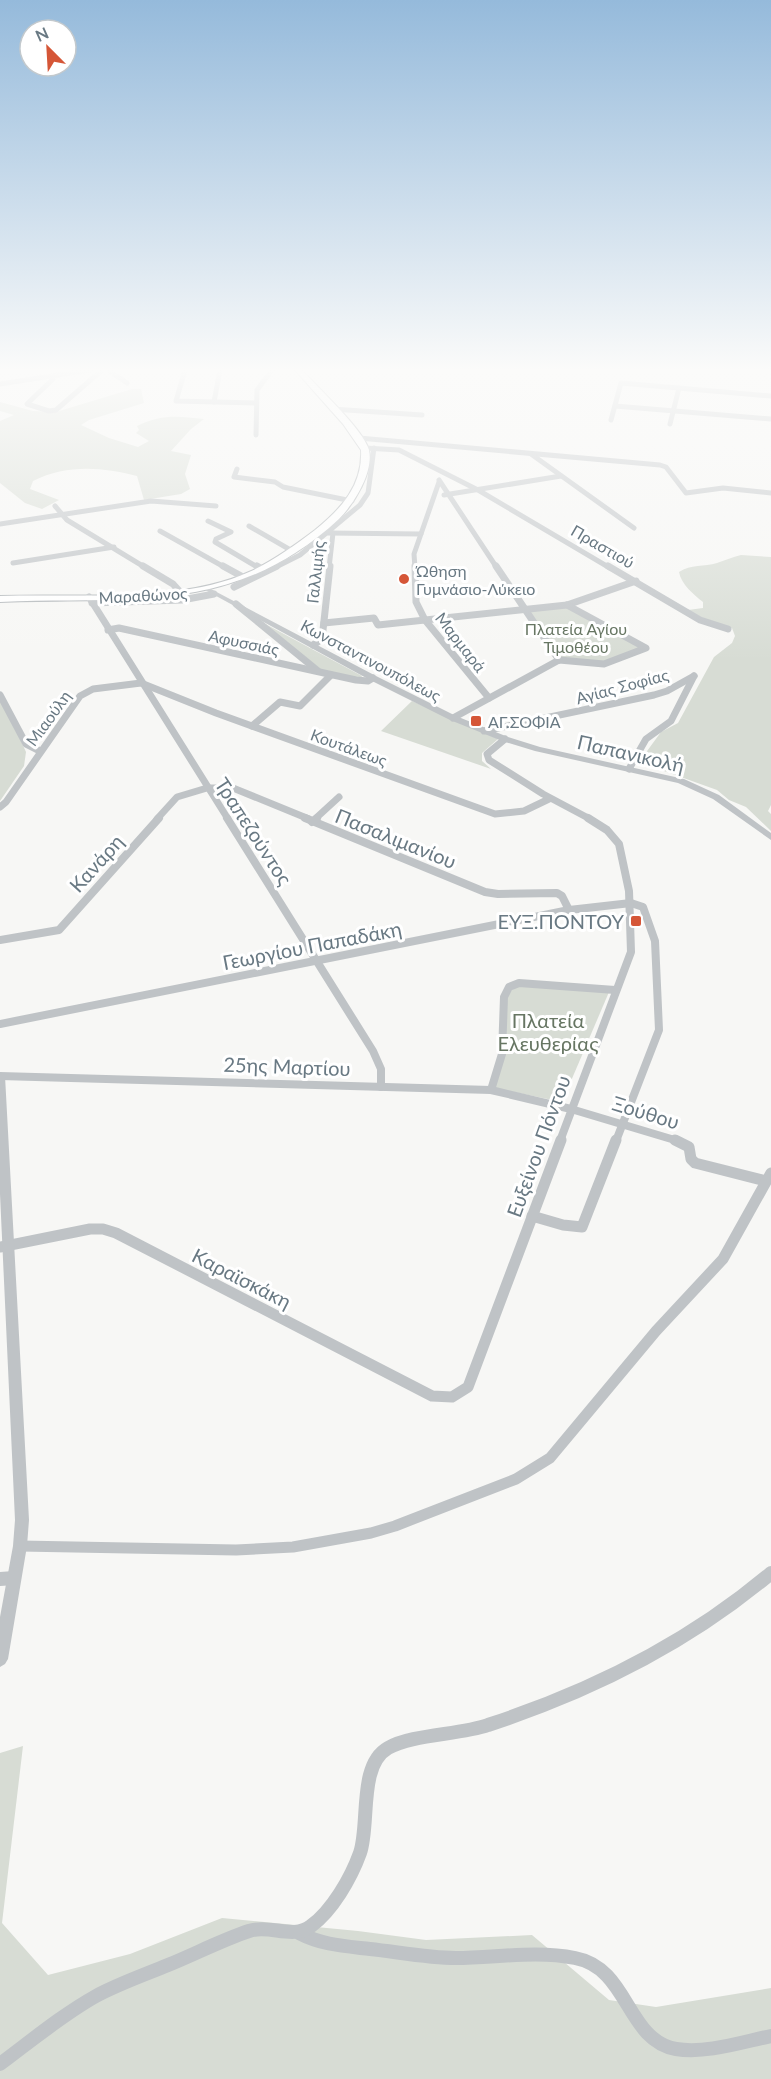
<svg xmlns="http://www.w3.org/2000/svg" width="771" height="2079" font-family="Lato,sans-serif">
	<rect width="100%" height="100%" fill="#f7f7f5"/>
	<!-- green -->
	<g fill="#d7dcd4">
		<path d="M132 389H141L144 403 89 420 81 425 109 438 138 447 149 441 136 433 139 430 137 426C162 414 177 416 204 419L191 429 171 451 191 455 185 474 190 489 181 494 144 500 137 476C102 467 67 464 33 481L30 489 59 500 42 509 25 503 0 483V421L14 415 0 411V402L33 411 56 412Z"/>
		<path d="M741 555 771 557V805L768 811 771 814V831L746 807 729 800 717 790 639 762 661 732 678 723 714 657 732 643 735 636 732 628 714 624 688 610 703 608V602C694 595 681 584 679 572 691 564 704 567 717 563 726 560 732 557 741 555Z"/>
		<polygon points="566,607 641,648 603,662 562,658 529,611"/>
		<polygon points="258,620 362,676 361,678 323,671"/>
		<polygon points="0,701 5,707 26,752 24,766 0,801"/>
		<polygon points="412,701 498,739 482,753 482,761 491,769 381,731"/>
		<polygon points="519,986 609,992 562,1102 495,1088 508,995 510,991"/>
		<polygon points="23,1746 2,1923 48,1975 130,1954 222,1918 358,1931 426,1940 532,1935 609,2000 656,2007 771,1988 771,2079 0,2079 0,1753"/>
	</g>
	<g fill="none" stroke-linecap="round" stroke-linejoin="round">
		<defs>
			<path id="primary" d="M295 370H302C318 388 363 429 369 450 374 472 354 504 339 519 234 616 130 596 0 602V596C77 593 179 604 249 572 273 561 294 546 315 530 341 509 363 485 361 450L343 424Z"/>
		</defs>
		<!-- primary casing -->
		<use href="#primary" stroke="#b2b7ba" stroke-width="2"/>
		<!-- minor-far4 -->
		<g stroke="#bfc3c6" stroke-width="5">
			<polyline points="108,370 127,383"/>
			<polyline points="185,370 176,401 256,403"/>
			<polyline points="53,376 53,379 27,404 49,411 56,410 102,370"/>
			<polyline points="0,384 90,370"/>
			<polyline points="214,402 220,370"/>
			<polyline points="615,406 771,419"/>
			<polyline points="332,409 422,415"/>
			<polyline points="611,420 621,383 771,396"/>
			<polyline points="670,424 679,388"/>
			<polyline points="256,435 257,390 272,370"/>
			<polyline points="359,438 660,465 666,467 686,493 723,488 771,493"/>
			<polyline points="365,448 399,450 478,490 610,568"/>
			<polyline points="531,454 634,528"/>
			<polyline points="237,469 234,477 275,482 283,487 352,501"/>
			<polyline points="439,480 497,568"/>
			<polyline points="444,495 561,476"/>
			<polyline points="55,506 67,520 146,568"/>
			<polyline points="208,521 231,532 216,539 215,542 259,568"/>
			<polyline points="0,524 151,501 216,506"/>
			<polyline points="249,526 294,552"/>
			<polyline points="160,531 226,568"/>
			<polyline points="328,533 421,534"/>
			<polyline points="13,563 114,547"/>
			<polyline points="274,568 300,555 360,505 368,493 374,448"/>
			<polyline points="329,568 333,533"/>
			<polyline points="415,568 414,554 439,482"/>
		</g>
		<!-- minor-far3 -->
		<g stroke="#bfc3c6" stroke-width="7">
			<polyline points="143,566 173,584 182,594"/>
			<polyline points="223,566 243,577"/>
			<polyline points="257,566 262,569"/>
			<polyline points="415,566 416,602 425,620 489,698"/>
			<polyline points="496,566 559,660"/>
			<polyline points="608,566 700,620 728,629"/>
			<polyline points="234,587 277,566"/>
			<polyline points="89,597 228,819"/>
			<polyline points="92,603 182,600 214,594"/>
			<polyline points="236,604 318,671"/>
			<polyline points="324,623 374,618 378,625 567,605 636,581"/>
			<polyline points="108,630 119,628 356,680 368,681 373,678"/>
			<polyline points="313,645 322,639 330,566"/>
			<polyline points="559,660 604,664 646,648 567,605"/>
			<polyline points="0,695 26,744 40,751"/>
			<polyline points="453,718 559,660"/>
			<polyline points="252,726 280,702 300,706 331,675"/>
			<polyline points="484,731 654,695 667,691 694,676"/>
			<polyline points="505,739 487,754 489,760 543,794 590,819"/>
			<polyline points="629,769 646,739 671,721 694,676"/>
			<polyline points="0,807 6,802 80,696 93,689 141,683 216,713 495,814 524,811 549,799"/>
			<polyline points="157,819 177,797 207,788 233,788 309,819"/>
			<polyline points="315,819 339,797"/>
		</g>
		<!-- minor-far2 -->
		<g stroke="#bfc3c6" stroke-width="8">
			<polyline points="227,818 373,1051 381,1069 381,1087"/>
			<polyline points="305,818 485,892 498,894 557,893 562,896 569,910"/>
			<polyline points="312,822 317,818"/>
			<polyline points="0,940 59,930 159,818"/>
			<polyline points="0,1024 569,910 631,903 643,907 655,941 659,1030 616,1141"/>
			<polyline points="0,1076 491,1090 571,1109 678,1141"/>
			<polyline points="491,1090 502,1054 504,997 509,987 519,983 615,990"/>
			<polyline points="560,1141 631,952 629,891 619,844 607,830 588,818"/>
		</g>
		<!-- minor-far1 -->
		<g stroke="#bfc3c6" stroke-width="11">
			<polyline points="675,1140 689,1147 691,1159 695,1163 766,1181"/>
			<polyline points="532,1216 563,1225 582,1227 616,1140"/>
			<polyline points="0,1247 90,1229 103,1229 116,1233 432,1396 452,1397 468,1387 561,1140"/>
			<polyline points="20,1546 236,1550 293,1547 371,1533 395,1526 516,1479 550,1458 656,1331 723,1259 771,1173"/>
		</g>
		<!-- minor -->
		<g stroke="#bfc3c6" stroke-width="14">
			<polyline points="0,1579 14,1578"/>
			<path d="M299 1933C322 1945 344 1946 370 1949 398 1952 427 1958 456 1958 495 1958 536 1950 575 1958 629 1968 626 2040 676 2049 706 2054 742 2042 771 2036"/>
			<path d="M0 2064C31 2041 62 2015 96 1996 118 1984 144 1975 168 1965 195 1954 222 1940 249 1931 269 1924 293 1940 311 1926 332 1911 351 1878 360 1853 370 1824 358 1765 388 1748 412 1734 460 1735 488 1725 592 1691 687 1644 771 1573"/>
		</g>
		<!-- tertiary -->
		<g fill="#bfc3c6" fill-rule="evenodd">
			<polygon points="209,588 376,676 456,716 508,737 540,747 684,779 719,795 771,833 771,840 713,799 678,783 535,751 502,741 450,720 370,680 207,591 205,590"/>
			<polygon points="0,1072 5,1076 29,1520 27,1546 8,1659 5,1664 0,1667 0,1617 13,1546 15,1520 0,1194"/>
		</g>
		<!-- primary -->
		<use href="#primary" fill="#fff" fill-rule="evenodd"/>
	</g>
	<!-- sky -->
	<linearGradient id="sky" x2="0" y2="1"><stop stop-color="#95badb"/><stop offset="0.56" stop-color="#fbfbfa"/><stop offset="1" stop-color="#fbfbfa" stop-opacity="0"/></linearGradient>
	<rect width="771" height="661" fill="url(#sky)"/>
	<!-- markers -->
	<g fill="#d55637" stroke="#fff" stroke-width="2">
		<circle cx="404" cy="579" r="6"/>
		<rect x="470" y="715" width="12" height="12" rx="3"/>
		<rect x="630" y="915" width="12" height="12" rx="3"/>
	</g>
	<g text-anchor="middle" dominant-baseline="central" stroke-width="6" stroke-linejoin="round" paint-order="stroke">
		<!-- far-street labels -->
		<g font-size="16" fill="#697983" stroke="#fff">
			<text transform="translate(603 546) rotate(30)">Πραστιού</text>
			<text transform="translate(315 572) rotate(-84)">Γαλλιμής</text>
			<text transform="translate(143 595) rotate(-3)">Μαραθώνος</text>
			<text transform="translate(244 642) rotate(12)">Αφυσσιάς</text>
			<text transform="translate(461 642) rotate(52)">Μαρμαρά</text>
			<text transform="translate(371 660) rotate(28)">Κωνσταντινουπόλεως</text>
			<text transform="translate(622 686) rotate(-15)">Αγίας Σοφίας</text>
			<text transform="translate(48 718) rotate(-54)">Μιαούλη</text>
			<text transform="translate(349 747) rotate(20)">Κουτάλεως</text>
		</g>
		<!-- far-poi labels -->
		<g font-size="16" fill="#697983" stroke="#fff" text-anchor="start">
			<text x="416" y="570">Ώθηση<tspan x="416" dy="18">Γυμνάσιο-Λύκειο</tspan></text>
			<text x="488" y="721">ΑΓ.ΣΟΦΙΑ</text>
		</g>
		<!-- far-park labels -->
		<g font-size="16" fill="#677663" stroke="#fff">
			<text x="576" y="628">Πλατεία Αγίου<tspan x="576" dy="18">Τιμοθέου</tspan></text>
		</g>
		<!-- street labels -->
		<g font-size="20" fill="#697983" stroke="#fff">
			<text transform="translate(631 753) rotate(13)">Παπανικολή</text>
			<text transform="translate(254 831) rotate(57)">Τραπεζούντος</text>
			<text transform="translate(396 838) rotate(22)">Πασαλιμανίου</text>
			<text transform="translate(96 863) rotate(-48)">Κανάρη</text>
			<text transform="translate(312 945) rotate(-11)">Γεωργίου Παπαδάκη</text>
			<text transform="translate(287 1066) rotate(2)">25ης Μαρτίου</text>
			<text transform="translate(646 1112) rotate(17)">Ξούθου</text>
			<text transform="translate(538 1146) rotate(-70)">Ευξείνου Πόντου</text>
			<text transform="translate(242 1278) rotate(27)">Καραϊσκάκη</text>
		</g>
		<!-- poi labels -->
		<g font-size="20" fill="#697983" stroke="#fff" text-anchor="end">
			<text x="624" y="921">ΕΥΞ.ΠΟΝΤΟΥ</text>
		</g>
		<!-- park labels -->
		<g font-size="20" fill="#677663" stroke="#fff">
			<text x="548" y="1020">Πλατεία<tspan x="548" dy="23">Ελευθερίας</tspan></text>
		</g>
	</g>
	<!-- north arrow -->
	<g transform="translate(48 48) rotate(336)"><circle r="28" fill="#ffffff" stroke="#c3c9cd" stroke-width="1.5"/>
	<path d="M0-4.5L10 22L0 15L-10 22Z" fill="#d55637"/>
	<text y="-9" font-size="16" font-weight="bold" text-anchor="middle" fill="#697983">N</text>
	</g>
</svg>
